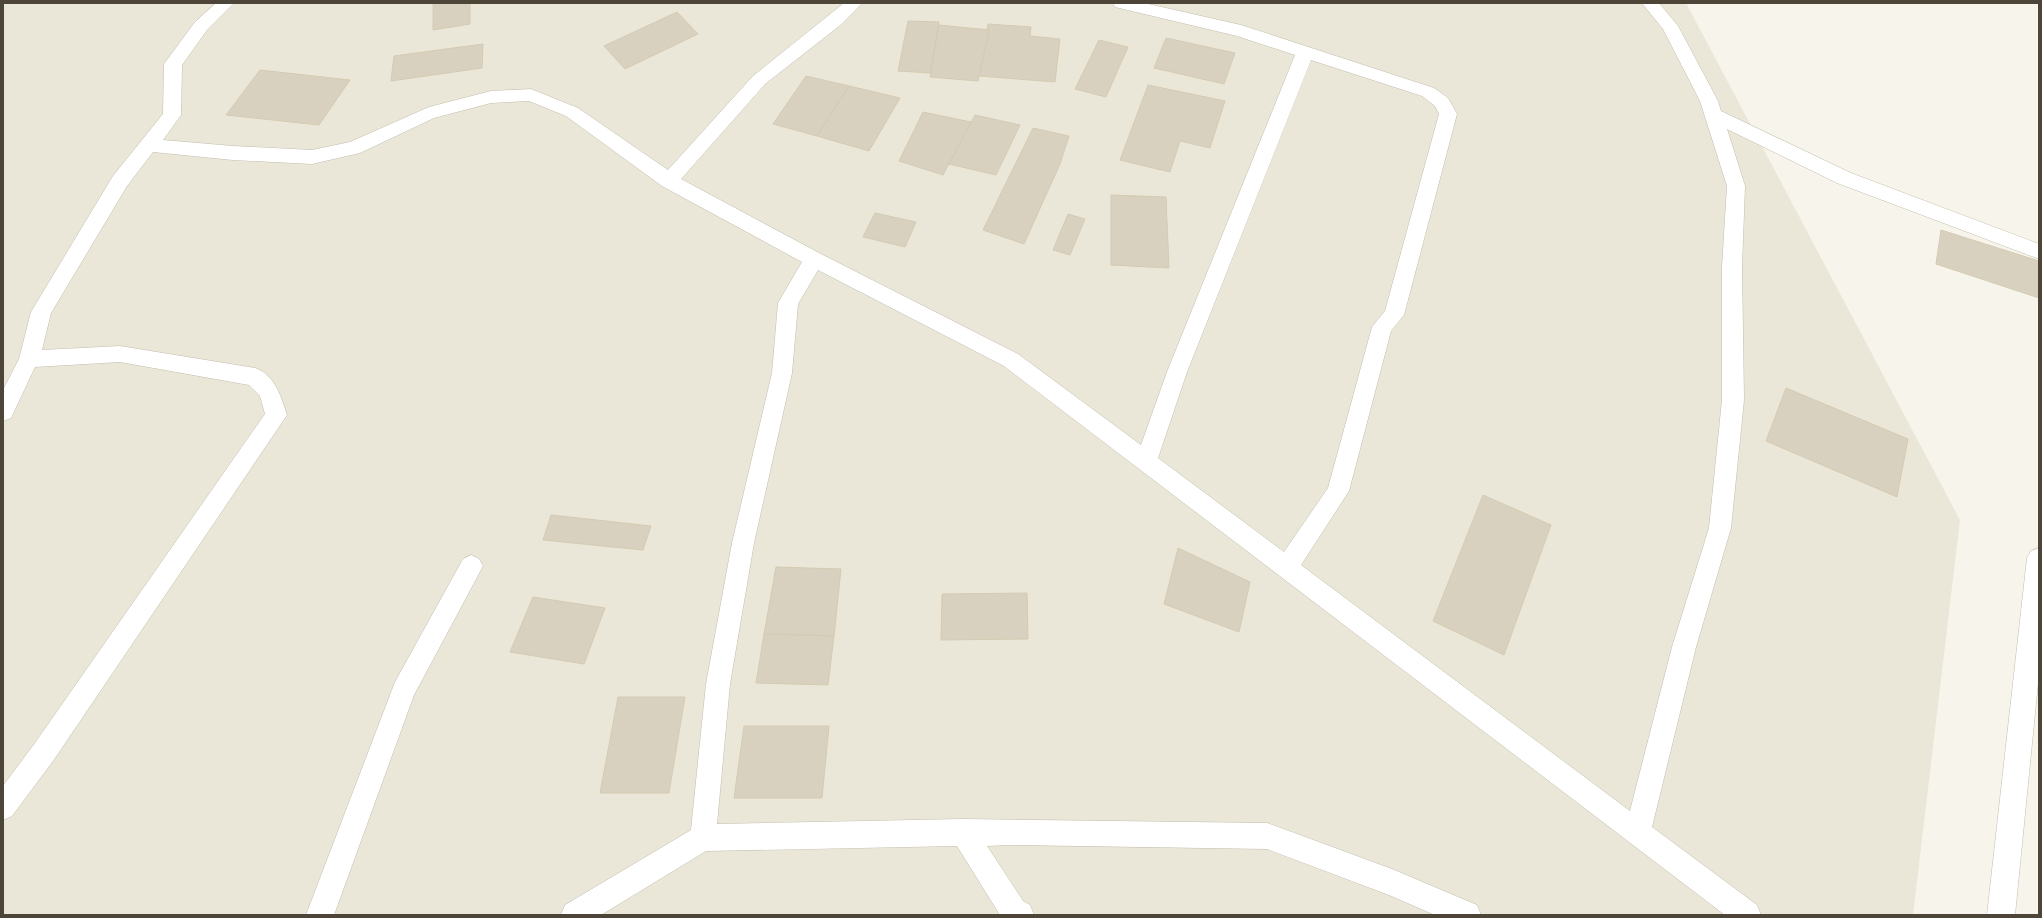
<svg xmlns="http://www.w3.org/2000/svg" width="2042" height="918" font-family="'Asap Condensed',sans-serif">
	<rect width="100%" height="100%" fill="#f6f4eb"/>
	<!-- residential -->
	<polygon fill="#ebe7d8" points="3,3 1686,3 1960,520 1913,915 3,915"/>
	<!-- building -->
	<g fill="#d9d1bf" stroke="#d5cab2">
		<polygon points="433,3 470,3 470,24 433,30"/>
		<polygon points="677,12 698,34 625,69 604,46"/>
		<polygon points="908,21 939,22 930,73 898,71"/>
		<polygon points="988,24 1031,27 1030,36 1060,39 1055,82 979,76"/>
		<polygon points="939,25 989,30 978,81 930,77"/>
		<polygon points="1166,38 1235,53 1224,84 1154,68"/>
		<polygon points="1099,40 1128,47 1106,97 1075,89"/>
		<polygon points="483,44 482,68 391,81 394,56"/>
		<polygon points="260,70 350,80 319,125 226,115"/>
		<polygon points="806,76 849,86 817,136 773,124"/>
		<polygon points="1148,85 1225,101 1210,148 1180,141 1170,172 1120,160"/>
		<polygon points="849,86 900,98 869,151 817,136"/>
		<polygon points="923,112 971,122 943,175 899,161"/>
		<polygon points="975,115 1020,125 996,175 949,164"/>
		<polygon points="1033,128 1069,136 1060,164 1024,244 983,230"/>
		<polygon points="1111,195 1166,197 1169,268 1111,265"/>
		<polygon points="875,213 916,222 905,247 863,237"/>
		<polygon points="1068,214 1085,219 1070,255 1053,250"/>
		<polygon points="1941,230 2039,261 2039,298 1936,264"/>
		<polygon points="1786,388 1908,439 1897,497 1766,441"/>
		<polygon points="1483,495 1551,525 1504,655 1433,621"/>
		<polygon points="551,515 651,526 643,550 543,540"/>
		<polygon points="1178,548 1250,582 1239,632 1164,604"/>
		<polygon points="776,567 841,569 834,636 764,634"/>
		<polygon points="1027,593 1028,639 941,640 942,594"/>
		<polygon points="533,597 605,608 584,664 510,652"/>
		<polygon points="764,634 834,636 828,685 756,683"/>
		<polygon points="618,697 685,697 669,793 600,793"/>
		<polygon points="744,726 829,726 822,798 734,798"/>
	</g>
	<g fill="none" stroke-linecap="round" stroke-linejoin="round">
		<defs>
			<g id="minor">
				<path d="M216 3H234L207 30 182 65 181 115 163 140 233 146 312 150 350 142 429 107 491 91 531 89 578 108 668 170 753 76 844 3H862L843 23 765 84 681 179 821 254 1018 354 1141 445 1167 372 1295 55 1237 36 1115 7 1113 3H1144L1241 25 1434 88 1448 98 1457 114 1404 315 1391 331 1349 491 1301 565 1630 811 1672 647 1709 528 1722 400V267L1727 186 1700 101 1663 29 1642 3H1659L1678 26 1718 101 1721 111 1851 173 2039 244V259L1837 183 1727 129 1745 186 1742 267 1744 400 1731 528 1696 647 1652 827 1757 905 1761 915H1725L1004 366 818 270 798 304 792 373 754 543 730 684 717 824 963 819 1267 823 1392 869 1477 905 1481 915H1435L1389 895 1267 849 1008 845 987 846 1023 901 1030 905 1034 915H1000L957 846 706 851 601 915H561L565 905 691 830 706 684 732 543 772 373 778 303 802 262 662 186 566 116 529 101 491 103 434 118 360 153 312 164 233 160 153 152 127 186 51 313 42 350 120 346 255 368C275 375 281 396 287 415L53 761 12 816 3 820V786L35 743 265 414 260 396 249 385 120 362 35 367 11 418 3 421V390L19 359 31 312 113 176 163 114 164 64 195 22ZM1311 60 1422 96 1435 106 1439 114 1385 311 1372 327 1328 488 1284 552 1158 458 1187 372Z"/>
				<polygon points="2039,548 2039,673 2015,915 1987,915 2027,558 2031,551"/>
				<polygon points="471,555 479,559 483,566 414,695 334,915 306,915 395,682 463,559"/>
			</g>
		</defs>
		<!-- minor casing -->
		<use href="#minor" stroke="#c3bdac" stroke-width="1"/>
		<!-- minor -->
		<use href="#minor" fill="#fff" fill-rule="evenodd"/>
	</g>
	<!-- border -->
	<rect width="2042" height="918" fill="none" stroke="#4c4538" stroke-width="8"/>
</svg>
